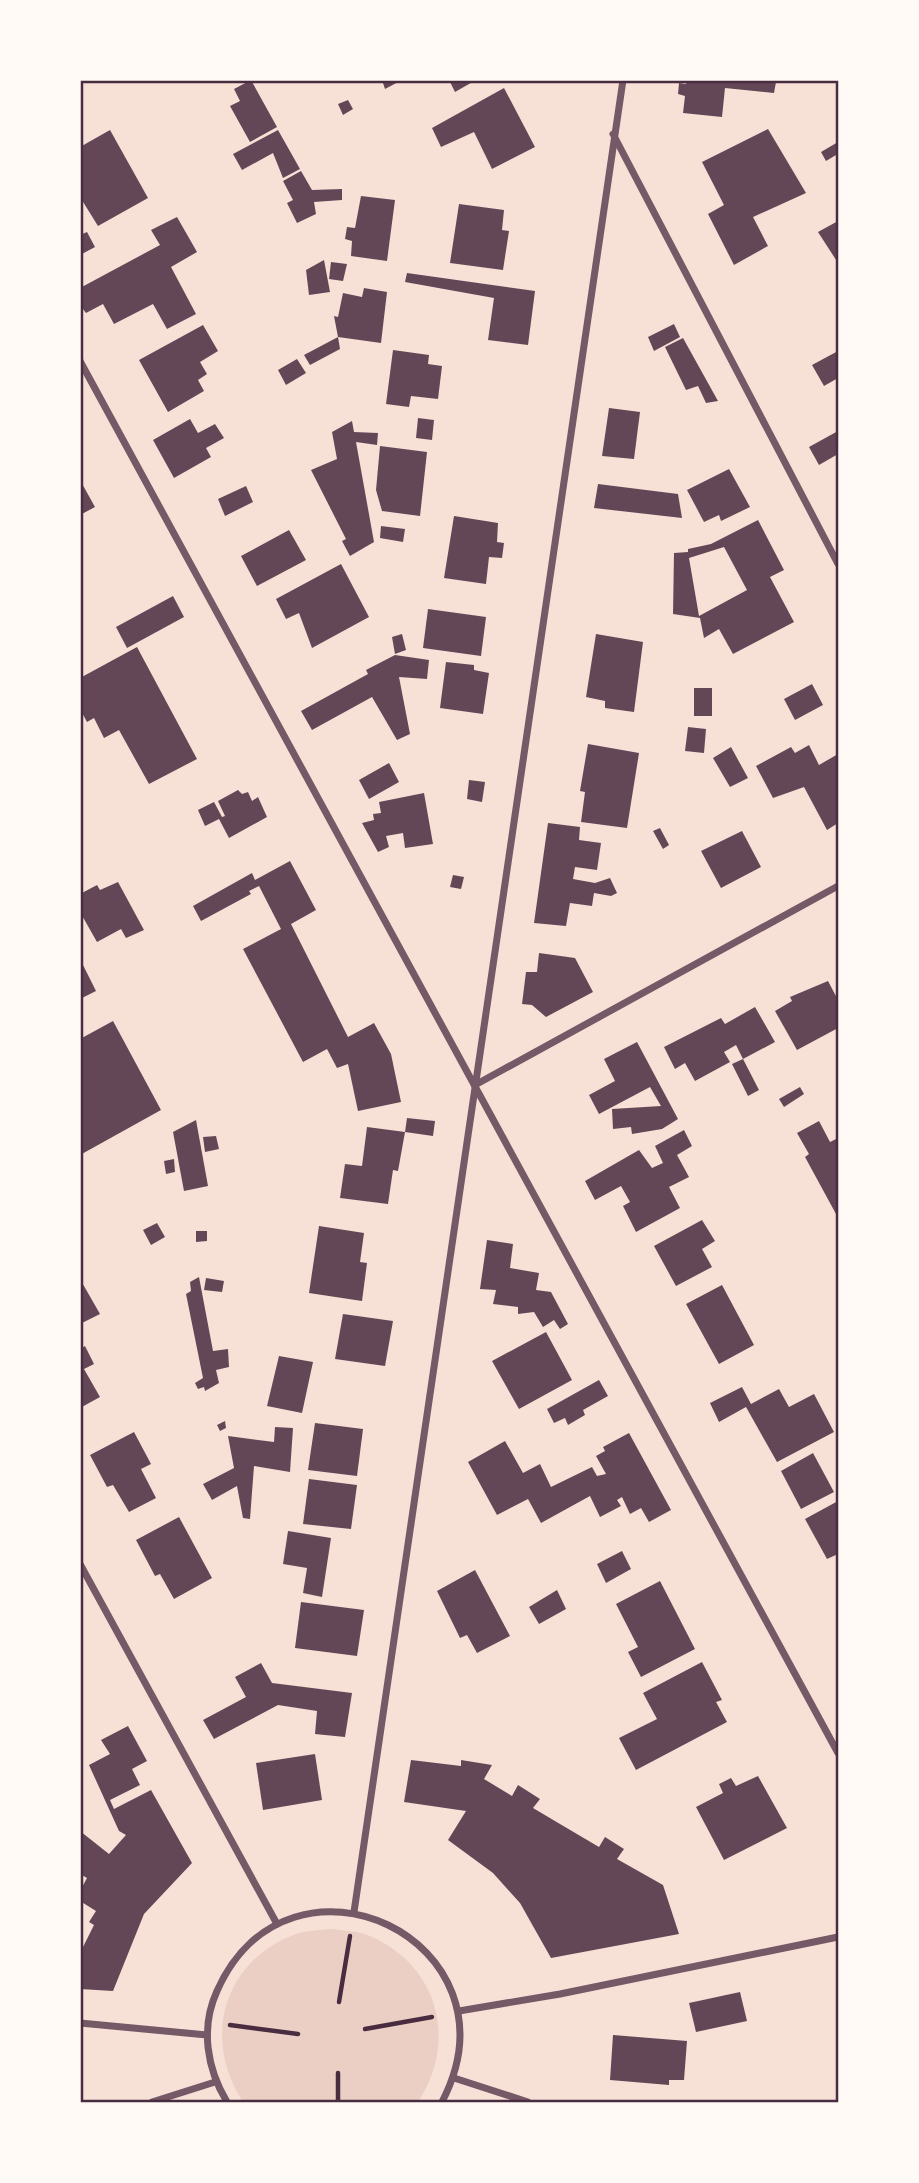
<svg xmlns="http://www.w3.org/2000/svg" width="919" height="2183" font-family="Cabin,sans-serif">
	<rect width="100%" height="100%" fill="#f7e1d7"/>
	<!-- green -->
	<path fill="#ebcfc5" d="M333 1929C345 1931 359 1931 370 1936 439 1966 458 2041 418 2102H243C202 2040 222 1961 296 1934 307 1930 321 1930 333 1929Z"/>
	<!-- building -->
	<g fill="#644757" fill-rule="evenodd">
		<polygon points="251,80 277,127 250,142 230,106 240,101 234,89"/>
		<polygon points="382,80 402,80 385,89"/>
		<polygon points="449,80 476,80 455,92"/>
		<polygon points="687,80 768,80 776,82 774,93 725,88 722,117 683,113 685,96 678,94 679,83 686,84"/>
		<polygon points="504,88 535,147 492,169 474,132 441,147 432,128"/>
		<polygon points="348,100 353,109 343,115 338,104"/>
		<polygon points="768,129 806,193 753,217 768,246 734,265 708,214 724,205 702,162"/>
		<polygon points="110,130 148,198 98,226 80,197 80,147"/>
		<polygon points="278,130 300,169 283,178 273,153 242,170 233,154"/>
		<polygon points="838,142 838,160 836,155 826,161 821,152"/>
		<polygon points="301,171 312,190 342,189 342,200 314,202 316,214 297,223 287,203 293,200 283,181"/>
		<polygon points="361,196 395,200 387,261 351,256 352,241 345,239 347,227 355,228"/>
		<polygon points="459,204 504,210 502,230 509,231 503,270 450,263"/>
		<polygon points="177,217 197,252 171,267 196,314 167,329 153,304 114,324 103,304 86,313 80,305 80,288 160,245 151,230"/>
		<polygon points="838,221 838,263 818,232"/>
		<polygon points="87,232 95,247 80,255 80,235"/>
		<polygon points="324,260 330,292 309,295 306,270"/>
		<polygon points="331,262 347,264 343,281 329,279"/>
		<polygon points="407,273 535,291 528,345 488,340 494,298 405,282"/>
		<polygon points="364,288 387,292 381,343 338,337 334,316 338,317 343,293 362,297"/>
		<polygon points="674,324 680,337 654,351 648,337"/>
		<polygon points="203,325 218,351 200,362 207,374 198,380 204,391 168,412 139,360"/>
		<polygon points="338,337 340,349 310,365 304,355"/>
		<polygon points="683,338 718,401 706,403 698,386 686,390 665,347"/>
		<polygon points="393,350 429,355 428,364 442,366 438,399 411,396 409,407 386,404"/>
		<polygon points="838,351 838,378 824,386 812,365"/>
		<polygon points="297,359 306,373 286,385 278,370"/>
		<polygon points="609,408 640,412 634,459 602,456"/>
		<polygon points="418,418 434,420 432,440 416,438"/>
		<polygon points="190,419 198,433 215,424 224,438 206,448 211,457 174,478 153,440"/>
		<polygon points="352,421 354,432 378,433 377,445 356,442 374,542 350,556 342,541 346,539 311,470 337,459 332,432"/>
		<polygon points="838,431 838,454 819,465 809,447"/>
		<polygon points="380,446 427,452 420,516 382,511 376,490"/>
		<polygon points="729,469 750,507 721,521 719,515 704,522 687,490"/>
		<polygon points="80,480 95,507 80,515"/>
		<polygon points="598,484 678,494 682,518 594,508"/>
		<polygon points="246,486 253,502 225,516 218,499"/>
		<polygon points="454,516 498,523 497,542 504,543 502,558 489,557 486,584 444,578"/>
		<path d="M758 520 784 570 770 577 794 622 733 654 719 629 704 638 700 618 673 614 674 553 688 552V549L711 544ZM724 547 747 590 699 616 689 558Z"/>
		<polygon points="381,526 405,529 403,542 380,538"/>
		<polygon points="289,530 306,560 257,586 241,556"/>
		<polygon points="341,564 369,617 312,648 299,613 286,619 276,599"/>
		<polygon points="173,596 184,617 127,648 116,627"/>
		<polygon points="428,609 486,617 481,656 423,648"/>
		<polygon points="402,634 406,650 395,654 392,637"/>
		<polygon points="596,634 643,642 634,712 605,708 605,701 586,697"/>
		<polygon points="137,647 197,759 149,784 119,730 104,738 94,718 87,722 80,709 80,678"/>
		<polygon points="395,655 429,660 427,679 399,677 410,734 397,740 372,697 312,730 301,711 368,674 366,670"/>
		<polygon points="446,662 474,665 474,670 489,673 483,714 440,708"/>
		<polygon points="812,684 823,705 795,720 784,699"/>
		<rect x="694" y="688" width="18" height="28"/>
		<polygon points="688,727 706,729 704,753 685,751"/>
		<polygon points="588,744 639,753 627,828 581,822 585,792 580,791"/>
		<polygon points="809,745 819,765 838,754 838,823 827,830 804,787 773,798 756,766 791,747 795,753"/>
		<polygon points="731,747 748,778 730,787 713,758"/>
		<polygon points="389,763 399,782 369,799 359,780"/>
		<polygon points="469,780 485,782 482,802 467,799"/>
		<polygon points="238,790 242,794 248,792 252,801 258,797 267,817 229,838 219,819 205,826 198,810 214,802 222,817 225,816 218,801"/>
		<polygon points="424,793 433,844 405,848 403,833 386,836 389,847 378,852 362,823 374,820 373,814 381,813 379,802"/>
		<polygon points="548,823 580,827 579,840 601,843 597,870 575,867 573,879 595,883 610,878 617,893 611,896 594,893 592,906 570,903 566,926 534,923"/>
		<polygon points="660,828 669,845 663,849 653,831"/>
		<polygon points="742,831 761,867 721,888 701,851"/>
		<polygon points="290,861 316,910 291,924 348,1037 374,1023 391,1054 401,1102 358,1111 348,1064 337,1068 327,1049 303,1062 243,949 281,929 259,886 249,891 251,894 201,921 193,906 252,873 255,880"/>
		<polygon points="453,875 464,877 461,889 450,887"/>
		<polygon points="118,882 144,930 126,938 121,929 97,942 80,912 80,894 97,885 100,890"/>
		<polygon points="539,953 575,958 593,992 546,1017 532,1005 522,1004 526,972 537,972"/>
		<polygon points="83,965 96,991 80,999 80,967"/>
		<polygon points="828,981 838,1000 838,1028 797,1050 775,1011 792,1001 790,997"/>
		<polygon points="755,1007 775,1042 743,1059 759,1090 748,1096 732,1064 743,1059 736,1045 724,1052 730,1062 695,1081 685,1063 675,1069 664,1047 721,1018 725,1024"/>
		<polygon points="113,1021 161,1110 80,1155 80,1039"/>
		<polygon points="637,1042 678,1119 662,1129 632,1134 631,1127 613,1129 612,1109 661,1106 650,1087 599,1114 589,1095 615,1081 604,1059"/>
		<polygon points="800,1087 804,1094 784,1107 779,1099"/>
		<polygon points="407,1118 435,1121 433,1136 405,1132"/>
		<polygon points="196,1120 208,1186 184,1191 173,1132"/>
		<polygon points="819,1121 830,1142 838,1138 838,1212 836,1214 805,1157 809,1154 797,1133"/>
		<polygon points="367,1127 405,1132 398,1171 393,1170 388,1204 340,1198 345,1164 362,1166"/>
		<polygon points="684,1130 692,1146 677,1155 689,1177 669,1187 680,1208 636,1232 623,1206 630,1202 621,1186 595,1200 585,1181 639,1150 652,1168 663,1163 655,1146"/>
		<polygon points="216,1136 219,1149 205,1152 203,1137"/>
		<polygon points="174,1159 175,1172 166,1174 164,1161"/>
		<polygon points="702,1220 715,1241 702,1249 712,1267 676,1286 654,1246"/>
		<polygon points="157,1223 165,1237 151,1245 143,1230"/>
		<polygon points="319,1226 364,1233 360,1262 367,1263 362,1301 309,1293"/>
		<polygon points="196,1231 207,1231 207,1241 196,1242"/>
		<polygon points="487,1240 513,1244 510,1268 539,1273 536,1290 551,1292 568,1324 560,1329 554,1320 543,1327 534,1312 518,1314 518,1307 493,1304 496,1290 480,1289"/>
		<polygon points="199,1277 213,1351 228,1349 229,1367 216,1370 219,1383 205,1391 204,1387 198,1389 195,1383 203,1378 186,1294 191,1291 190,1282"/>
		<polygon points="206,1278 224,1281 222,1292 204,1290"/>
		<polygon points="80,1279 100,1314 80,1324"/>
		<polygon points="722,1285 754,1345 719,1364 686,1304"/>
		<polygon points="343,1314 393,1321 385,1366 335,1359"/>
		<polygon points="546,1332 572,1380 519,1409 492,1361"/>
		<polygon points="85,1346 94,1364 84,1369 100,1397 80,1408 80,1349"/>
		<polygon points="279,1356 313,1362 302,1413 267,1406"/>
		<polygon points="599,1380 608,1396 583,1410 585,1415 568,1425 565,1418 554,1423 547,1409"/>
		<polygon points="742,1387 751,1404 779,1389 789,1407 814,1394 834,1432 777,1462 746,1407 719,1422 710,1403"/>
		<polygon points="225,1421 226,1428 220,1431 217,1425"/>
		<polygon points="315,1423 363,1429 357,1476 308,1470"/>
		<polygon points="275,1427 293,1428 290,1472 254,1466 250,1519 243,1518 237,1486 212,1500 203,1484 234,1468 228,1436 274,1442"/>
		<polygon points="134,1432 151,1464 141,1469 156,1498 129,1512 113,1485 107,1487 90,1455"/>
		<polygon points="629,1433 671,1510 649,1522 641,1508 630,1514 622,1497 617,1500 621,1506 600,1517 590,1496 541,1523 528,1499 497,1515 468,1462 505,1441 523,1473 540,1464 551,1487 592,1467 597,1476 606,1474 596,1456 605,1451 603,1447"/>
		<polygon points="813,1453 834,1492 801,1509 781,1471"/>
		<polygon points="309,1479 357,1485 351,1529 303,1524"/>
		<polygon points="838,1501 838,1554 827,1559 805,1519"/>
		<polygon points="179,1517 212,1578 174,1599 160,1574 155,1576 136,1540"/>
		<polygon points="288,1531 331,1538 322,1597 303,1593 307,1568 283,1564"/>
		<polygon points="622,1551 631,1569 606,1583 597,1564"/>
		<polygon points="475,1570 510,1636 477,1653 467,1635 460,1638 437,1591"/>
		<polygon points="660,1581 695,1649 641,1677 628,1652 638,1647 616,1604"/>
		<polygon points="557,1590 566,1609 539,1624 529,1607"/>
		<polygon points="301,1602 364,1610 357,1656 295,1648"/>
		<polygon points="702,1662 722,1700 716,1702 727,1722 636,1770 619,1738 657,1719 643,1693"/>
		<polygon points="261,1663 272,1683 352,1693 345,1737 315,1734 317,1711 278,1705 214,1739 203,1720 246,1697 235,1677"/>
		<polygon points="128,1726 147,1761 132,1769 140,1785 110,1800 114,1809 151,1790 192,1863 144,1914 113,1991 80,1989 80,1953 94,1925 89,1922 96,1911 80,1901 80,1891 87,1878 80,1874 80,1831 109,1854 126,1835 119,1831 89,1765 110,1754 101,1740"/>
		<polygon points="315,1754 322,1800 263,1810 256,1763"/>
		<polygon points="411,1760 461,1766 461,1760 492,1765 484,1779 512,1796 518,1785 540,1799 533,1808 560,1824 599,1847 605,1837 624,1849 617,1859 663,1885 679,1934 551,1958 520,1903 493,1873 448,1840 466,1811 404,1802"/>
		<polygon points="758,1776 787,1828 724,1860 696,1807 723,1793 719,1784 731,1778 736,1786"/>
		<polygon points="740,1992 747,2021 696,2032 689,2003"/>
		<polygon points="613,2035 687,2041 684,2080 669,2080 669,2085 610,2080"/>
	</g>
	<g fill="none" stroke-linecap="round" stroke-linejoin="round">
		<!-- path -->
		<g stroke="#4a2c40" stroke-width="4.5">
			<polyline points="339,2002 350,1936"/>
			<polyline points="230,2025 298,2034"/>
			<polyline points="365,2029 432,2017"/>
			<polyline points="338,2073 338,2102"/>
		</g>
		<!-- minor -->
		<g stroke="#755966" stroke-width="7">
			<polyline points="613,134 838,564"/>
			<polyline points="80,361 838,1753"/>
			<polyline points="475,1085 838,886"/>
			<polyline points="80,1564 277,1924"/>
			<polyline points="354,1912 623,80"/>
			<polyline points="459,2011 560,1994 838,1937"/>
			<polyline points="80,2023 207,2035"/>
			<polyline points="454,2078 528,2102"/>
			<polyline points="152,2102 215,2082"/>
			<path d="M227 2102C207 2069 200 2028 217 1991 289 1829 526 1940 442 2102"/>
		</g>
	</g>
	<!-- border -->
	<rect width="919" height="2183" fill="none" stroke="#fffaf5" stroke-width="164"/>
	<rect x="82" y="82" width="755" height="2019" fill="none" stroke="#4a2c40" stroke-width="2.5"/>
</svg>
